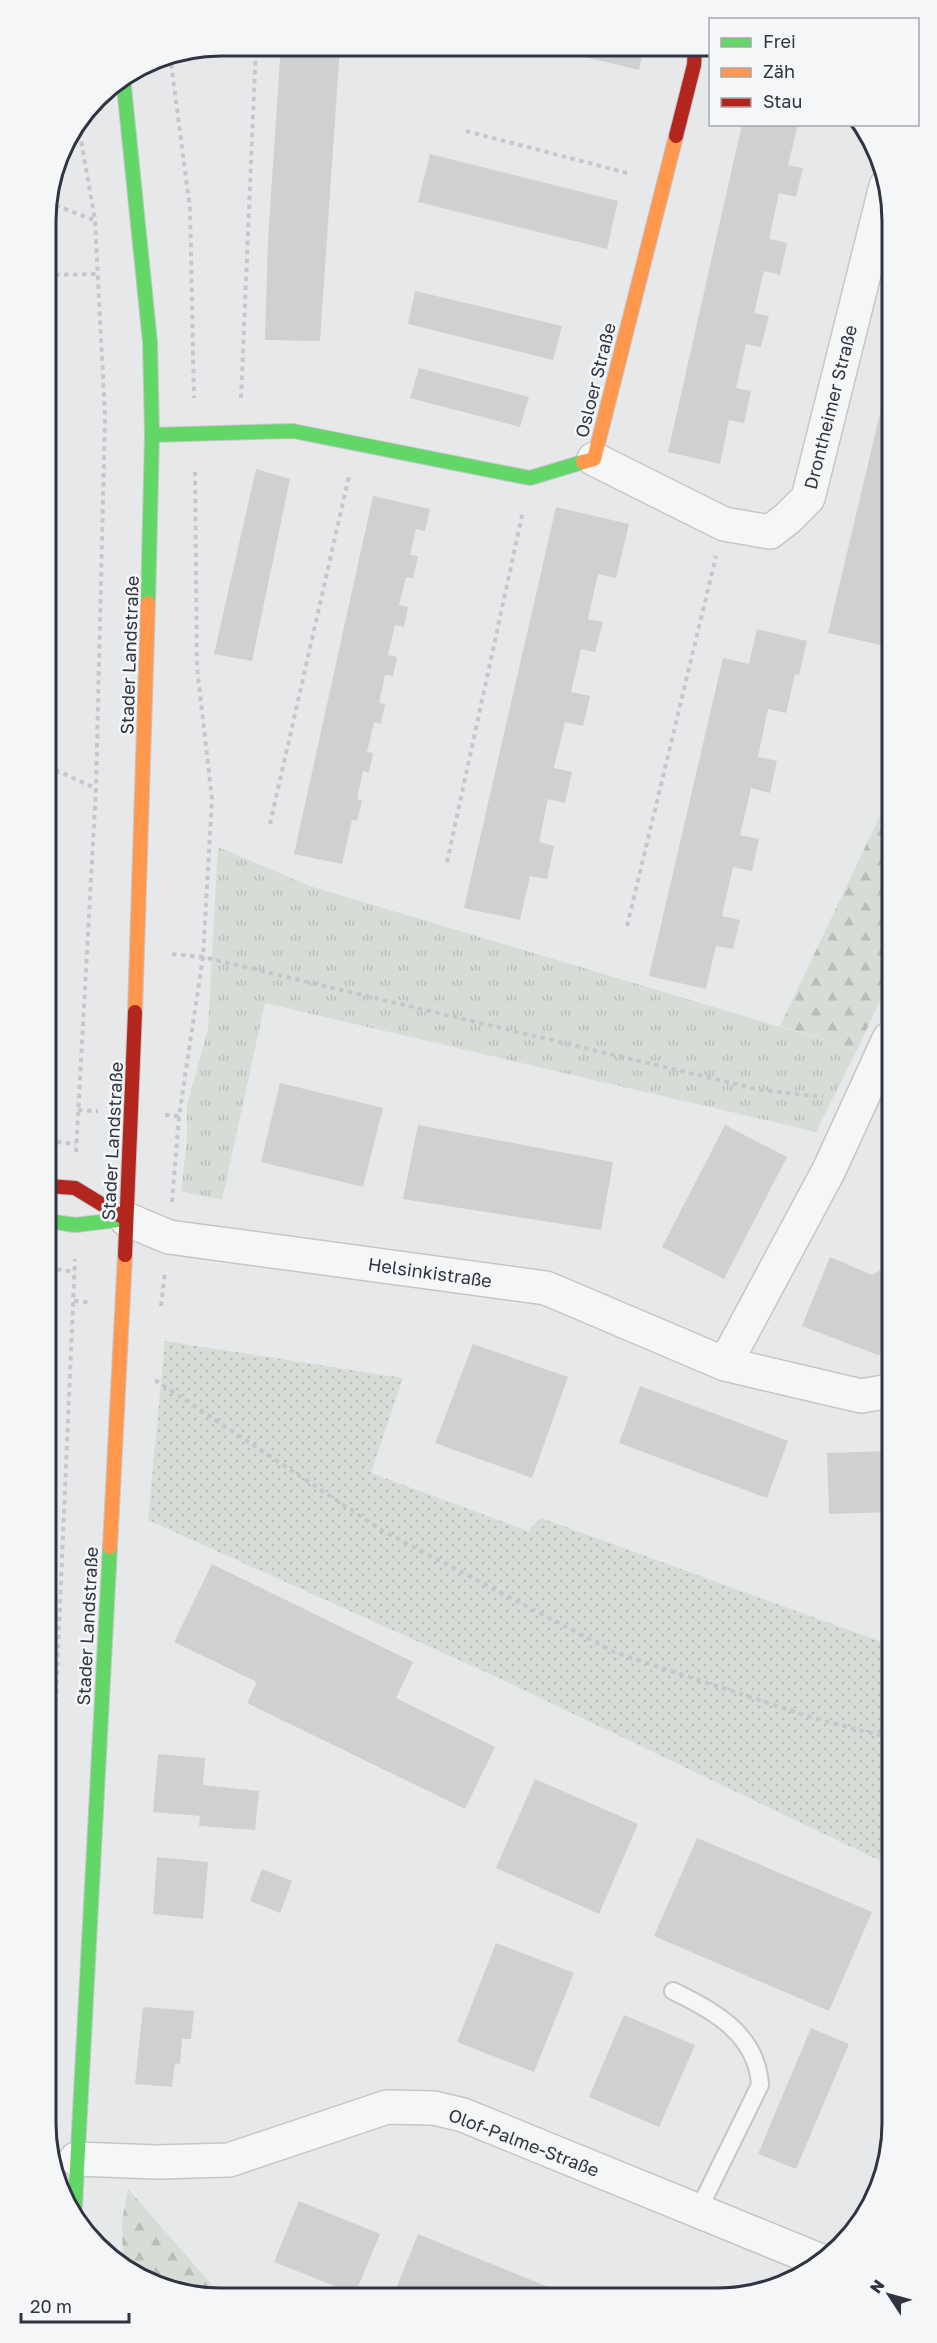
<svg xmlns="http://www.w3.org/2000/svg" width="937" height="2343" font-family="'Golos Text',sans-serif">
	<defs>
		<pattern id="grass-dots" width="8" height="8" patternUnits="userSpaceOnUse" patternTransform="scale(1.5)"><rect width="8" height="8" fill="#d6ddd7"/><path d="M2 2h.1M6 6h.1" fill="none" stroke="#b8beba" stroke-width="1.8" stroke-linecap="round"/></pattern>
		<pattern id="forest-firs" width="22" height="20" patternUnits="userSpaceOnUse" patternTransform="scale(1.5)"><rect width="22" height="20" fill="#d6ddd7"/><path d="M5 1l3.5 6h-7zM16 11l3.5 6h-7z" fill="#b8beba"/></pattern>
		<pattern id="park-tufts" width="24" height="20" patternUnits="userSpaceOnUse" patternTransform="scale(1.5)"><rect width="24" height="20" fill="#d6ddd7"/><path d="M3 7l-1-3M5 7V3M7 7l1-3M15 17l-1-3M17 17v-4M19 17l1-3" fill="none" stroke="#b8beba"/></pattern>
	</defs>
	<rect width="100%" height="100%" fill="#e6e8ea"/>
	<!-- grass -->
	<polygon fill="url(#grass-dots)" points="165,1341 403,1378 371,1473 528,1531 541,1518 890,1645 891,1866 490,1674 148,1520"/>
	<!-- forest -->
	<g fill="url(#forest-firs)">
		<polygon points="888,799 888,984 857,1050 780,1026"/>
		<polygon points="128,2189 221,2295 187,2295 123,2263 122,2221"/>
	</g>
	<!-- park -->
	<polygon fill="url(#park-tufts)" points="218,847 310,886 857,1050 816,1132 265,1003 222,1200 181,1191 187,1139 187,1105 208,1029"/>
	<!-- building -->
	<g fill="#ced0d2">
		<polygon points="281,45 340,46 320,341 265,340 268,239"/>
		<polygon points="544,47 549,47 644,48 639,70"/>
		<polygon points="742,124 798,124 788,165 803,168 796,197 779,193 769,239 787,243 780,275 764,271 754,313 769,316 761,347 746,344 736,388 751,391 744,423 729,420 720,464 668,452"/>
		<polygon points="430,154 618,201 607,249 418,202"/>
		<polygon points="415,291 562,326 553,360 408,324"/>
		<polygon points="419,368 529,397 520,427 410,398"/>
		<polygon points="886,388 887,635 885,646 828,633"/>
		<polygon points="256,469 290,479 252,661 214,654"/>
		<polygon points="373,496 430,509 425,531 416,529 410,555 418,556 413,578 406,577 399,605 408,607 404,627 395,625 388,655 397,657 393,676 385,675 379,703 385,704 381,724 374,722 367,752 373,753 369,773 363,771 357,799 362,801 357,821 352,820 342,864 294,854"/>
		<polygon points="556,507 629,524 616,578 598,574 588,619 603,622 595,652 581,649 571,692 590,696 583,726 565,722 554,768 572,772 565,803 548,799 539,842 554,846 547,879 530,876 520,920 464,908"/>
		<polygon points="757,629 807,641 799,675 795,674 786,713 768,709 758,757 777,761 770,793 751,788 740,835 759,839 752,871 733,867 722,916 740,920 733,949 716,946 706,989 649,976 723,658 749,664"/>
		<polygon points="280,1083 383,1108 363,1187 261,1162"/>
		<polygon points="418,1125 613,1162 601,1230 403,1199"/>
		<polygon points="725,1125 787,1157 724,1279 662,1247"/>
		<polygon points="830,1257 872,1275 889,1265 889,1349 878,1355 802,1326"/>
		<polygon points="473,1344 568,1377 532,1478 435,1443"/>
		<polygon points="640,1386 788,1441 767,1498 619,1443"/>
		<polygon points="890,1451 890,1512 829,1514 827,1453"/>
		<polygon points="212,1564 413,1662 396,1698 495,1747 465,1809 247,1703 257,1682 174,1642"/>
		<polygon points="158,1754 205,1758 203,1785 259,1791 255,1830 199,1826 200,1816 153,1812"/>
		<polygon points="535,1779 638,1824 599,1914 496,1868"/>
		<polygon points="697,1838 872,1912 829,2011 654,1936"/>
		<polygon points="157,1857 208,1862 203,1919 153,1914"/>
		<polygon points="262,1869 292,1881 280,1913 250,1901"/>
		<polygon points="496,1943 574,1973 534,2072 457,2042"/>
		<polygon points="143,2007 194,2011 191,2039 182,2039 180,2064 175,2063 172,2087 135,2084"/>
		<polygon points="624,2015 695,2045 659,2127 589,2097"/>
		<polygon points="811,2028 849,2044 796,2169 758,2154"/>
		<polygon points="299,2201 380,2234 355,2294 274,2262"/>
		<polygon points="418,2234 563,2293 394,2294"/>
	</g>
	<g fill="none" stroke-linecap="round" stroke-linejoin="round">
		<defs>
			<path id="lane" d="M673 1991C715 2011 757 2035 760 2085L698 2211"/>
			<g id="street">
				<polyline points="594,459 724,524 770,532 788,518 808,498 886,186"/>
				<polyline points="126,1219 169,1237 546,1288 725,1364 861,1396 890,1391"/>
				<polyline points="725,1364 829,1170 889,1039"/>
				<polyline points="76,2159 157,2162 229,2160 387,2107 434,2108 463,2115 821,2261"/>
			</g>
			<g id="fast">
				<polyline points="123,77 150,342 152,435 148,603"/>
				<polyline points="152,435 293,431 530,478 583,462"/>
				<polyline points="48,1221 75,1225 126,1219"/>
				<polyline points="75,2206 110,1547"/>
			</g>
			<g id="slow">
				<polyline points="583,462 594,459 676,136"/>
				<polyline points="135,1012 148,603"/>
				<polyline points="110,1547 125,1255"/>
			</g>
			<g id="jam">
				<polyline points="676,136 694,65 695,48"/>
				<polyline points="48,1186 75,1188 126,1219"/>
				<polyline points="125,1255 135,1012"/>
			</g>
		</defs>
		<!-- lane casing -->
		<use href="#lane" stroke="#c4c6c8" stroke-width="20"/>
		<!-- street casing -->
		<use href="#street" stroke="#c4c6c8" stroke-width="36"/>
		<!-- fast casing -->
		<use href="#fast" stroke="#c4c6c8" stroke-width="16"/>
		<!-- slow casing -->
		<use href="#slow" stroke="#c4c6c8" stroke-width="16"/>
		<!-- jam casing -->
		<use href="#jam" stroke="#c4c6c8" stroke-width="16"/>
		<!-- path -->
		<g stroke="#c6c7ca" stroke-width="4" stroke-dasharray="4.5 4.5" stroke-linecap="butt">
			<polyline points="170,55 190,209 194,398"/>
			<polyline points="466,131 631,174"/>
			<polyline points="47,202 94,220"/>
			<polyline points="46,275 98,274"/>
			<polyline points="241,398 256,45"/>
			<polyline points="47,766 95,788"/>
			<polyline points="47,788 59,772"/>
			<polyline points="270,824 349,476"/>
			<polyline points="447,862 523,511"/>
			<polyline points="627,926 716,556"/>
			<polyline points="172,954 203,957 761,1090 823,1097"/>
			<polyline points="78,1110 98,1111"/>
			<polyline points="165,1115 179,1116"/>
			<polyline points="48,1141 76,1144"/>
			<polyline points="76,1152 96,788 105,416 95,220 78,123"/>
			<polyline points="172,1202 179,1116 203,957 212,799 197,667 195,469"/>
			<polyline points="48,1268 75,1272"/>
			<polyline points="74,1301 88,1302"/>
			<polyline points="161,1306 165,1272"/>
			<polyline points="155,1380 383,1531 614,1652 813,1718 891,1738"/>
			<polyline points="50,1837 75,1259"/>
		</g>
		<!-- lane -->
		<use href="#lane" stroke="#f5f6f6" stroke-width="16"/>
		<!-- street -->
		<use href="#street" stroke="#f5f6f6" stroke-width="33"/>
		<!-- fast -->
		<use href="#fast" stroke="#63d668" stroke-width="14"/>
		<!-- slow -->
		<use href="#slow" stroke="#ff974d" stroke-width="14"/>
		<!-- jam -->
		<use href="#jam" stroke="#b3261e" stroke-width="14"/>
	</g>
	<g text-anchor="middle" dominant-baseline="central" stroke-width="5" stroke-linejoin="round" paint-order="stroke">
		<!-- street labels -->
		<g font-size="18" fill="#2e3442" stroke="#f4f6f8">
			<text transform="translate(595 380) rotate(-76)">Osloer Straße</text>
			<text transform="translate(830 407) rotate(-76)">Drontheimer Straße</text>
			<text transform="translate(129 655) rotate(-88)">Stader Landstraße</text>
			<text transform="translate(112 1141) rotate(-87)">Stader Landstraße</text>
			<text transform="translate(430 1272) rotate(8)">Helsinkistraße</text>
			<text transform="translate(87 1626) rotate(-87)">Stader Landstraße</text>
			<text transform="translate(524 2142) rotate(21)">Olof-Palme-Straße</text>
		</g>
	</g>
	<!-- crop -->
	<path d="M0 0H937V2343H0ZM221 56H717A165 165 0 0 1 882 221V2123A165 165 0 0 1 717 2288H221A165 165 0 0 1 56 2123V221A165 165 0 0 1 221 56Z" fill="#f4f6f8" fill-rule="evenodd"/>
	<path fill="none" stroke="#2e3442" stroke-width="3" d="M221 56H717A165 165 0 0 1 882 221V2123A165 165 0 0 1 717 2288H221A165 165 0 0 1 56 2123V221A165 165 0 0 1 221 56Z"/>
	<!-- legend -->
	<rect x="709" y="18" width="210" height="108" fill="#f4f6f8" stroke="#a5a8af" stroke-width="1.5"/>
	<rect x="721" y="38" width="30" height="9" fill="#63d668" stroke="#a5a8af" stroke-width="1.5"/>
	<text x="763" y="48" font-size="18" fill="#2e3442">Frei</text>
	<rect x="721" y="68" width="30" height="9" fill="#ff974d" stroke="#a5a8af" stroke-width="1.5"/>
	<text x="763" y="78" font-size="18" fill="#2e3442">Zäh</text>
	<rect x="721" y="98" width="30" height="9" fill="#b3261e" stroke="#a5a8af" stroke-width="1.5"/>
	<text x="763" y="108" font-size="18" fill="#2e3442">Stau</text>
	<!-- north arrow -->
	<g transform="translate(889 2295) rotate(306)" stroke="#f4f6f8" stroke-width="4.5" paint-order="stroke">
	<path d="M0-4.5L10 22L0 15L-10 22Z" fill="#2e3442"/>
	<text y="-9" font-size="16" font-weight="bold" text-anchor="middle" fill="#2e3442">N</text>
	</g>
	<!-- scale -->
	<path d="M21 2313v9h108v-9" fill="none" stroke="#2e3442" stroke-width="3"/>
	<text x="30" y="2313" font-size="18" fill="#2e3442" stroke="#f4f6f8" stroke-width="4.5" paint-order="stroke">20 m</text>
</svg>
